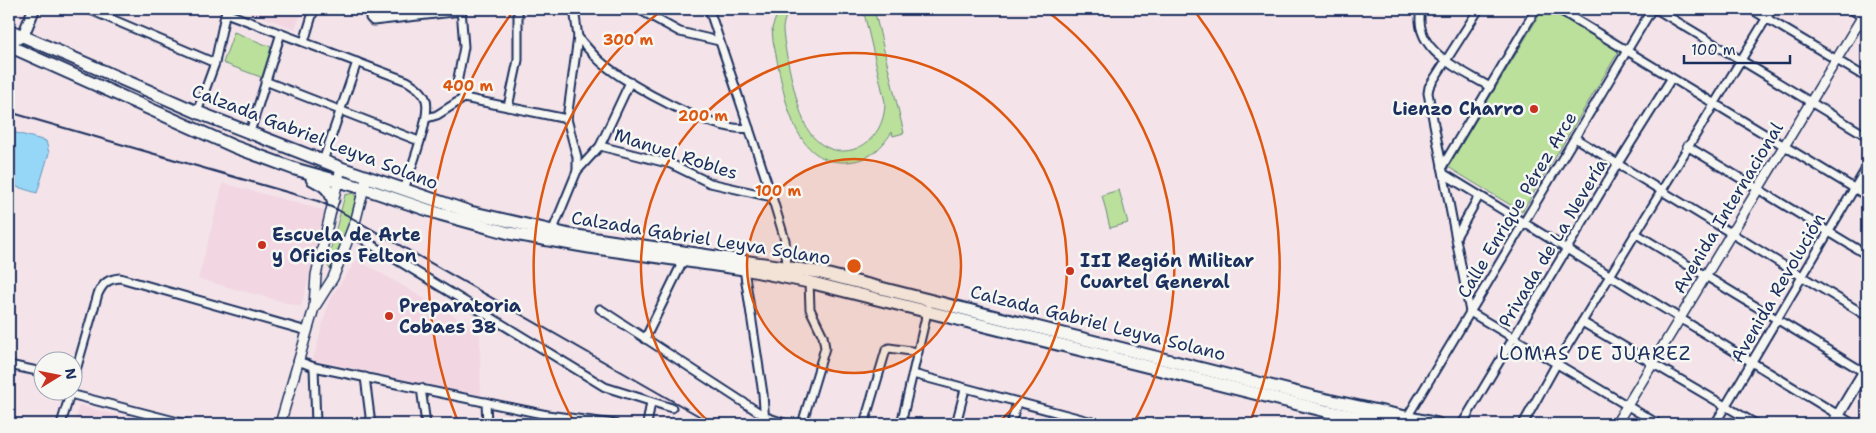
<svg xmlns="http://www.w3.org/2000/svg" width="1876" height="433" font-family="'Shantell Sans',sans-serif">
	<rect width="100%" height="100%" fill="#f4e4e9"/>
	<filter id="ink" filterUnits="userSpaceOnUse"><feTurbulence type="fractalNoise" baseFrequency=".02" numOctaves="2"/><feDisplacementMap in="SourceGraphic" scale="10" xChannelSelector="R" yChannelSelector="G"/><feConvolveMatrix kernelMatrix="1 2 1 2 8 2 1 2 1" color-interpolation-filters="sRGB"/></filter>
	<g filter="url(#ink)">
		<!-- built -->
		<g fill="#f2d7e3">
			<polygon points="243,9 303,9 295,29"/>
			<polygon points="223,183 327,211 301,307 198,279"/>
			<polygon points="357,259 480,331 481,396 313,360 329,300"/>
			<polygon points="79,405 148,424 74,424"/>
		</g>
		<!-- green -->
		<g fill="#bae09b" stroke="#6a887c">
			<path d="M779 9H790C786 15 783 23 783 30 784 49 799 120 810 133 837 169 885 147 885 102L865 17 859 9H874L904 133 893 136 892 132C880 150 868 161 846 162 788 165 783 82 773 41L772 28Z"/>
			<polygon points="1543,9 1551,9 1619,51 1522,212 1448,167"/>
			<polygon points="234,32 276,49 266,79 223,63"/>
			<polygon points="1119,190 1128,223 1110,228 1102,195"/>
			<polygon points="353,193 357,198 356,204 336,263 333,268 329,268 327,263 345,195"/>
		</g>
		<!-- water -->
		<polygon fill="#96d7f7" stroke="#6594ba" points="9,131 46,141 49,153 37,193 14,186 9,204"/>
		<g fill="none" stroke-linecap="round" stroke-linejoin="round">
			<defs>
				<g id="minor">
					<polyline points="88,9 215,63"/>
					<polyline points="370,9 370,18 373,21 462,11"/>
					<polyline points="638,9 680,32 719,41"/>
					<polyline points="709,9 772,197 785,240 787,266"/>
					<path d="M1421 9C1412 51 1460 69 1490 87"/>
					<polyline points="1479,9 1429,87 1428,93 1470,312 1658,424"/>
					<polyline points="1558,9 1867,196"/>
					<polyline points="1656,9 1867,136"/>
					<polyline points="1751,9 1867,78"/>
					<polyline points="1850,9 1867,19"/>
					<path d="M226 13 407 81C415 86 423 91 426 100 431 118 410 170 404 190"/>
					<path d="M578 37C585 45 593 55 601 62 627 85 716 134 749 128"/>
					<polyline points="304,42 314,9"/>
					<polyline points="265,81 419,141"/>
					<polyline points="464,98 567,119"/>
					<polyline points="508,107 518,60 518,9"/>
					<polyline points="197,112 215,63 226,10"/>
					<polyline points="427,118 437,115 464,98 457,83 464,47 461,9"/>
					<polyline points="250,132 281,33"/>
					<polyline points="1575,138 1867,316"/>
					<polyline points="600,146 671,164 710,183 772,197"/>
					<polyline points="1687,146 1867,255"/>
					<polyline points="323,161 357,62"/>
					<polyline points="1442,167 1536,9"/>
					<polyline points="577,171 600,146 630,82"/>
					<polyline points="1444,174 1853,424"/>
					<polyline points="351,232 605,387 672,408"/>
					<polyline points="552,232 577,171 577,157 567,119 578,37 574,9"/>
					<polyline points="1635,233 1867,374"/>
					<polyline points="1456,237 1479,196"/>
					<polyline points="744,269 763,394 765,424"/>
					<polyline points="600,309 766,417 787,424"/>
					<polyline points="1582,322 1756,424"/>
					<polyline points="645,339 683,261"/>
					<polyline points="298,361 314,367 547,415 615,424"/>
					<polyline points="9,365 42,372"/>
					<polyline points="314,367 316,424"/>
					<polyline points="913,374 1100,424"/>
					<polyline points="365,377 371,424"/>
					<path d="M72 384 98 294C103 283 108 279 120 278L307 331"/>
					<polyline points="421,388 426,424"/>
					<polyline points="70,394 186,424"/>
					<polyline points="486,402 487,424"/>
					<polyline points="547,415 547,424"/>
					<polyline points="61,424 71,391"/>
					<polyline points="647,424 651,402"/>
					<polyline points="802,424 825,348 823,336 810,309 809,282"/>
					<polyline points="864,424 886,350 889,348 918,352"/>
					<polyline points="901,424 928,308"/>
					<polyline points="956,424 965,389"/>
					<polyline points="1011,424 1017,403"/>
					<polyline points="1403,424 1652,9"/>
					<polyline points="1462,424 1617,165 1671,79"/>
					<polyline points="1523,424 1557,363 1772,9"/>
					<polyline points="1715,424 1867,167"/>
				</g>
				<g id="tertiary">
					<polyline points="314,307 316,275 341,168"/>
					<polyline points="280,424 314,308 333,278 356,219 367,176"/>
					<polyline points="1616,424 1867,9"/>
				</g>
				<g id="secondary">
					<polyline points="9,43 23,36 34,9"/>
					<polyline points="1833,424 1867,367"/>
				</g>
				<g id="primary">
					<polyline points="9,30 197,112 341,168 470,212 570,235 817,272 1314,397 1438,424"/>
					<polyline points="9,46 235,147 295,169 363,188 440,214 509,233 589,247 744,269 809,282 1326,411 1393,424"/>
					<path d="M312 179C323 185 330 188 333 200"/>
				</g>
			</defs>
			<!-- minor casing -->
			<use href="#minor" stroke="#1b2f5e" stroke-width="11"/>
			<!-- tertiary casing -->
			<use href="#tertiary" stroke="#1b2f5e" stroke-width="12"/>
			<!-- secondary casing -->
			<use href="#secondary" stroke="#1b2f5e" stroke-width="14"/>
			<!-- primary casing -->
			<use href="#primary" stroke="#1b2f5e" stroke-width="15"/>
			<!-- minor -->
			<use href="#minor" stroke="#f6f6f2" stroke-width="7"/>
			<!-- tertiary -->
			<use href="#tertiary" stroke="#f6f6f2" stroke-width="9"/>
			<!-- secondary -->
			<use href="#secondary" stroke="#f6f6f2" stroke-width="10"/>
			<!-- primary -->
			<use href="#primary" stroke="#f6f6f2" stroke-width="11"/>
			<!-- rail -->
			<polyline stroke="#1b2f5e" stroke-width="2" points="9,112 318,201 338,210 713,424"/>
		</g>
	</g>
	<!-- distance rings -->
	<circle cx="854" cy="266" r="107" fill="#de5710" fill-opacity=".12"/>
	<g fill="none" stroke="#de5710" stroke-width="2.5">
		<circle cx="854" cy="266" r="107"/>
		<path d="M710 423A213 213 0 1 1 998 423"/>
		<path d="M575 424A320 320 0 0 1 664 9M1044 9A320 320 0 0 1 1133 424"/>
		<path d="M458 422A426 426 0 0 1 514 10M1194 10A426 426 0 0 1 1250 422"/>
	</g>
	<!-- markers -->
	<g fill="#c8321e" stroke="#f6f6f2" stroke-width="2">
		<circle cx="1534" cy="109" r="5"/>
		<circle cx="262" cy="245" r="5"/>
		<circle cx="1070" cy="271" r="5"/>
		<circle cx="389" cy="316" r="5"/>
	</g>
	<g text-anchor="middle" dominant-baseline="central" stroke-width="5" stroke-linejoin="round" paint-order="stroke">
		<!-- poi labels -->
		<g font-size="18" font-weight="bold" fill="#1b2f5e" stroke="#f6f6f2" text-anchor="start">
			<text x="1524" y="109" text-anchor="end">Lienzo Charro</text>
			<text x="272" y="235">Escuela de Arte<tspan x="272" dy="21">y Oficios Felton</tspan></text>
			<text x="1080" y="261">III Región Militar<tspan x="1080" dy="21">Cuartel General</tspan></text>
			<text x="399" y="306">Preparatoria<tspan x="399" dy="21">Cobaes 38</tspan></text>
		</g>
		<!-- street labels -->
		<g font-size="18" fill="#1b2f5e" stroke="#f6f6f2">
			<text transform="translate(315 137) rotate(21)">Calzada Gabriel Leyva Solano</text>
			<text transform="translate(676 154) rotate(18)">Manuel Robles</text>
			<text transform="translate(1517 205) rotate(-59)">Calle Enrique Pérez Arce</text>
			<text transform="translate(1728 208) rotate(-59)">Avenida Internacional</text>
			<text transform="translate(701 238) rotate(9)">Calzada Gabriel Leyva Solano</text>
			<text transform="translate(1553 243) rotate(-59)">Privada de La Nevería</text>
			<text transform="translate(1778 288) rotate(-60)">Avenida Revolución</text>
			<text transform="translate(1098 323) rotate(14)">Calzada Gabriel Leyva Solano</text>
		</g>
		<!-- neighbourhood labels -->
		<g font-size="19" letter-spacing="1" fill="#1b2f5e" stroke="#f6f6f2">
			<text x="1595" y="353">LOMAS DE JUAREZ</text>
		</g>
	</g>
	<circle cx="854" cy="266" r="8" fill="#de5710" stroke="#f6f6f2" stroke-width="2.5"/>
	<g font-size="15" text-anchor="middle" font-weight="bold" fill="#de5710" stroke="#f6f6f2" stroke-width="5" stroke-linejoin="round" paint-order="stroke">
		<text x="628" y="45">300 m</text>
		<text x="468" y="91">400 m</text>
		<text x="703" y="121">200 m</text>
		<text x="778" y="196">100 m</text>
	</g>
	<!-- margin -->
	<rect width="1876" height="433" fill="none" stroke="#f6f6f2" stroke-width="30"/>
	<rect x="15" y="15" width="1846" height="403" fill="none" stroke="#1b2f5e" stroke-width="2" filter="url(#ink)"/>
	<!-- north arrow -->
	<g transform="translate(58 376) rotate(80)"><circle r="24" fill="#f6f6f2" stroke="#9ea6b7"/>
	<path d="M0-4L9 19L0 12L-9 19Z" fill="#c8321e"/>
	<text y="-8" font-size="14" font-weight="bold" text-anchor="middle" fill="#1b2f5e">N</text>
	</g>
	<!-- scale -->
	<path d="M1684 55v8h106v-8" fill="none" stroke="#1b2f5e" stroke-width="2.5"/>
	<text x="1691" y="55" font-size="15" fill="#1b2f5e" stroke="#f6f6f2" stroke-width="4" paint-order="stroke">100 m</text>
</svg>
